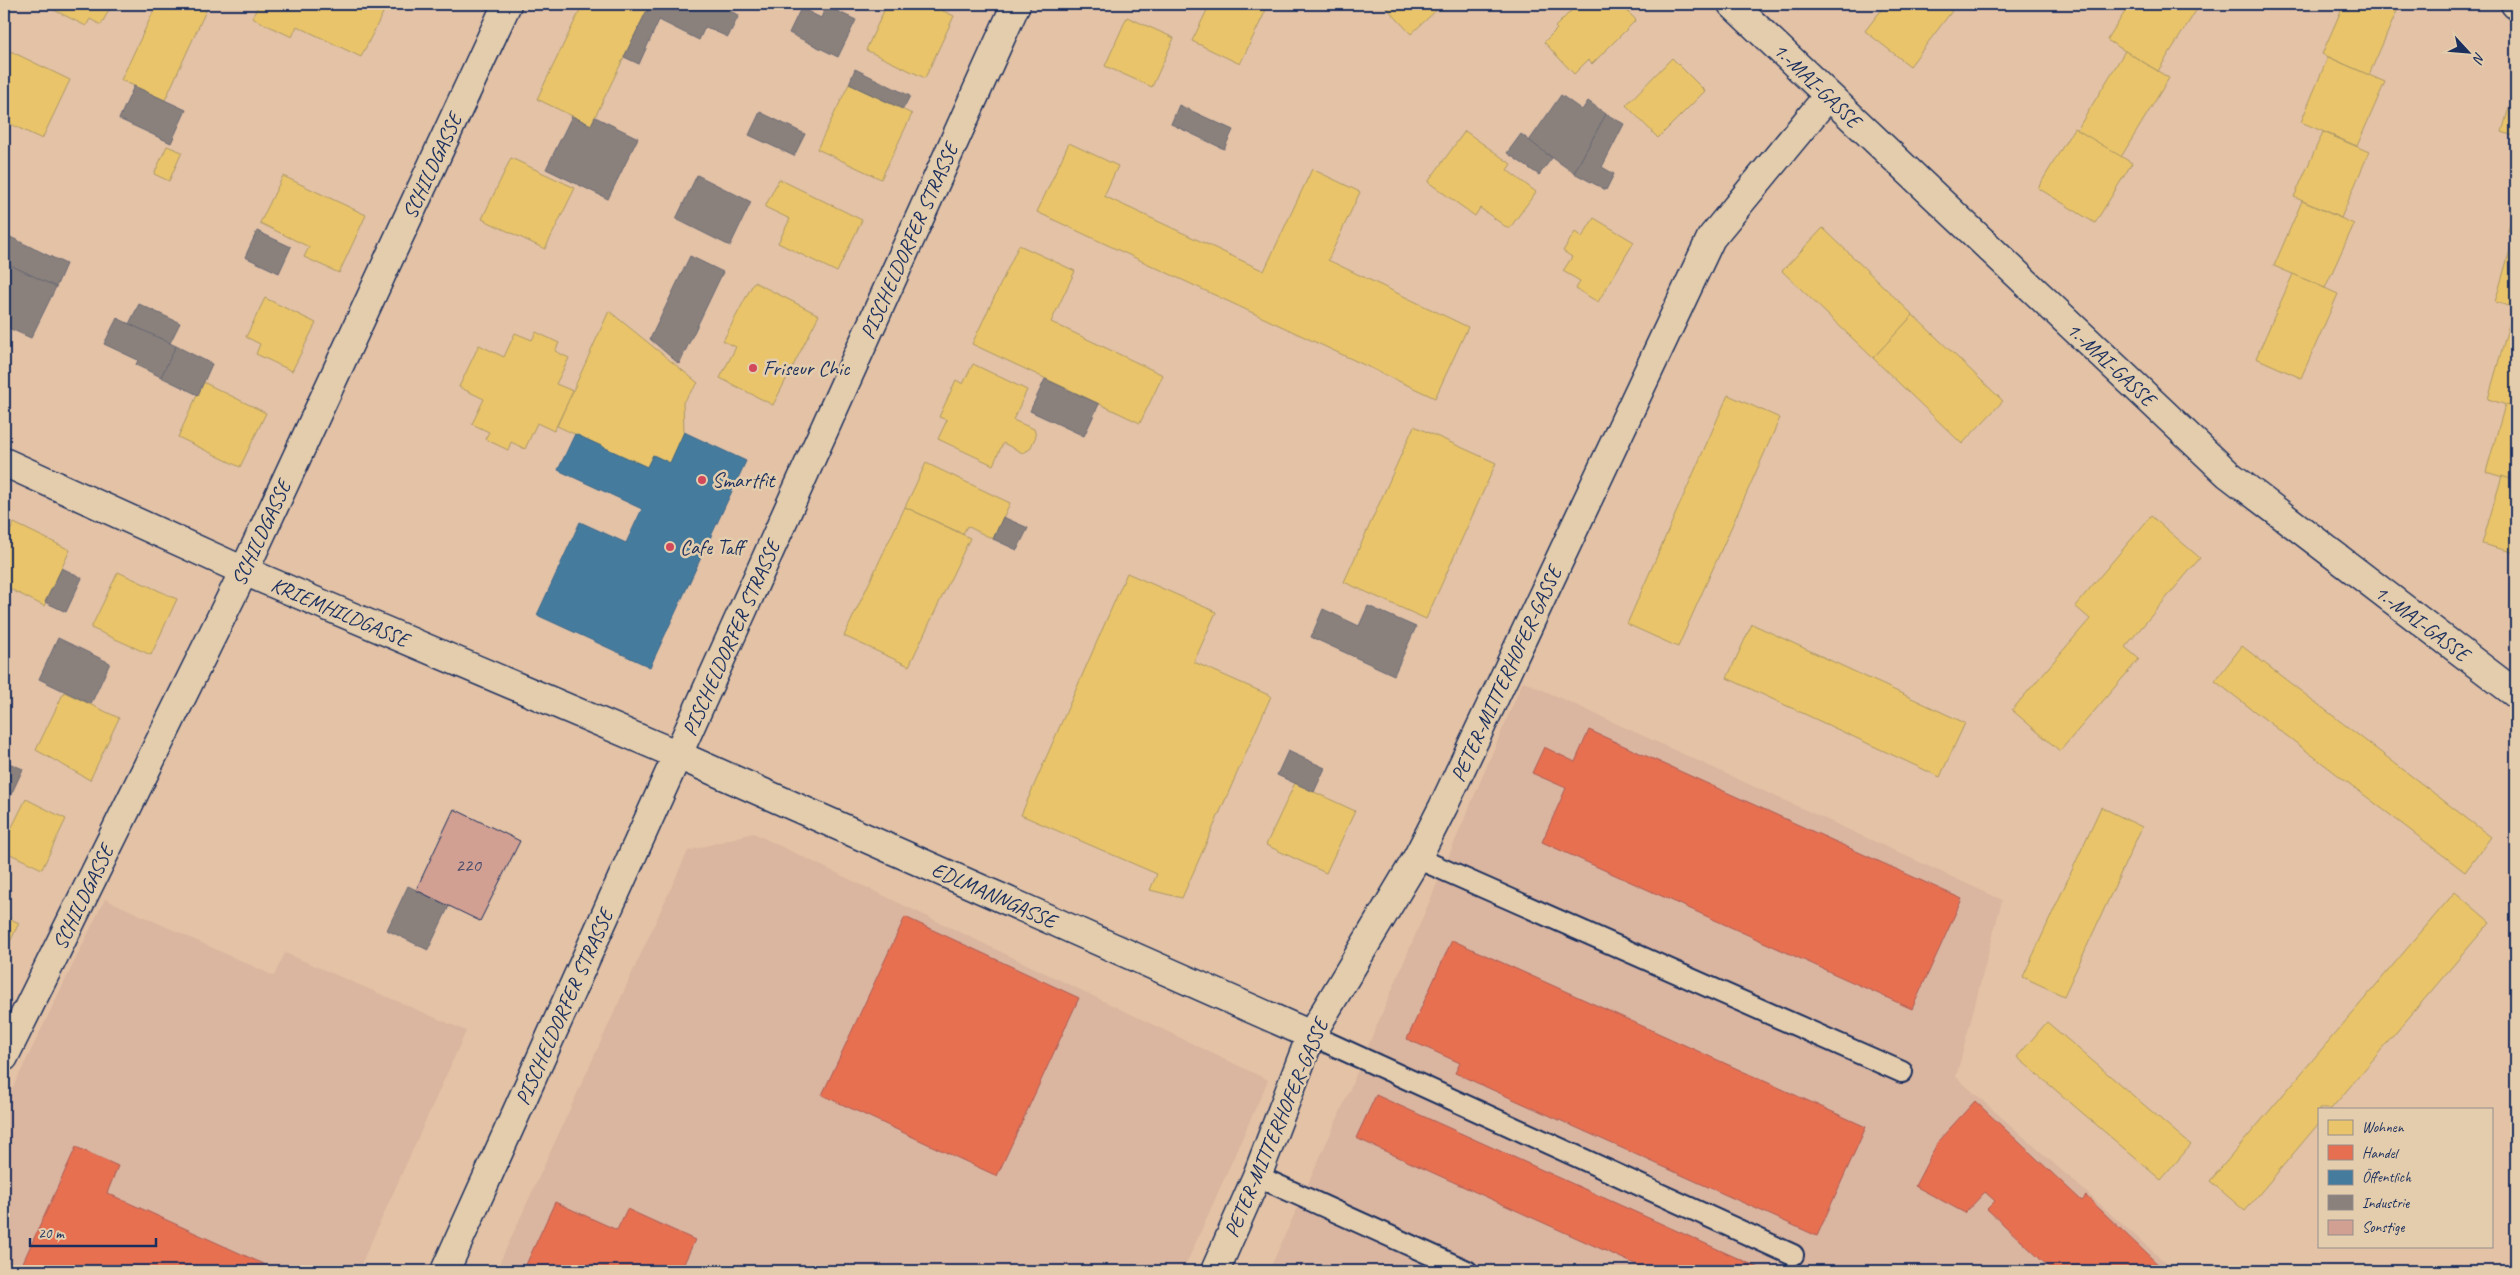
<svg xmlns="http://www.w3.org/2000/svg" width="2520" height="1275" font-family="Caveat,sans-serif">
	<rect width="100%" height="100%" fill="#e3c2a6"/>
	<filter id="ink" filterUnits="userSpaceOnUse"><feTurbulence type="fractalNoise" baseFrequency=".02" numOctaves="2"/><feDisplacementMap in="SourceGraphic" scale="10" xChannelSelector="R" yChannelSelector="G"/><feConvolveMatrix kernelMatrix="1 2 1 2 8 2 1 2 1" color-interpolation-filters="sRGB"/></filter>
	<g filter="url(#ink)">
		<!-- built -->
		<g fill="#dab59f">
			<polygon points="1523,681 2002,900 1956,1077 2175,1271 1269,1271 1339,1115"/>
			<polygon points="753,833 1268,1080 1183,1271 496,1271 688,851"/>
			<polygon points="105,899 274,976 285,953 466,1031 358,1271 4,1271 4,1106"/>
		</g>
		<!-- homes -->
		<g fill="#e9c46a" stroke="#ab9766">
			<polygon points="42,4 112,4 101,25 90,19 86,26"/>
			<polygon points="157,4 209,4 165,100 121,80"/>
			<polygon points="259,4 364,4 383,13 361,57 297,26 292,37 252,18"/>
			<polygon points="583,4 650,4 591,125 537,99"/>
			<polygon points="887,4 929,4 954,16 925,78 866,50"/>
			<polygon points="1210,4 1252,4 1266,10 1240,64 1192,41"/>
			<polygon points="1383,4 1443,4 1411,34"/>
			<polygon points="1578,4 1620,4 1636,20 1592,64 1588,60 1574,74 1544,42 1557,29 1555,27"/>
			<polygon points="1886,4 1943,4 1952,11 1910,66 1865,31"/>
			<polygon points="2130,4 2188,4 2197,9 2158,71 2107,40"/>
			<polygon points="2344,4 2400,4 2369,75 2322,54"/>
			<polygon points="1127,17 1174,38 1152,87 1105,66"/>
			<polygon points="4,48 70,80 42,139 4,121"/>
			<polygon points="2125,51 2169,78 2121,157 2077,130"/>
			<polygon points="2328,57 2385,82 2357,146 2301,122"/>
			<polygon points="1672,58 1705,91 1658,138 1626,105"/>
			<polygon points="2516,83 2516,137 2502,132"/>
			<polygon points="849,84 912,114 881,179 817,149"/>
			<polygon points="2074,128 2132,163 2095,223 2038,188"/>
			<polygon points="1465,131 1511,164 1507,170 1536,192 1509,229 1480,208 1475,216 1428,182"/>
			<polygon points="2323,132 2369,152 2341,218 2294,197"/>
			<polygon points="1069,143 1118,166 1104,196 1264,271 1312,169 1360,192 1328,260 1468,327 1435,398 1037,212"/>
			<polygon points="167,146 182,152 169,181 154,174"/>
			<polygon points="511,158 575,188 545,249 482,219"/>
			<polygon points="283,176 366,215 339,273 304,257 309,247 260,223"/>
			<polygon points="779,179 862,220 837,272 778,243 790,219 765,207"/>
			<polygon points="4,182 9,184 4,195"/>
			<polygon points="2302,201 2354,224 2325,288 2274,266"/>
			<polygon points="2516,202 2516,233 2508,231"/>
			<polygon points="1594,218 1634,242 1598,302 1576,289 1580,281 1563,271 1572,257 1563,251 1575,232 1582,237"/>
			<polygon points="1823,228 1913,315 1873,358 1782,271"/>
			<polygon points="2515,233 2516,233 2516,308 2495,302"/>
			<polygon points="1019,245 1075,271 1051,322 1163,375 1140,423 972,344"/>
			<polygon points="2293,274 2338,294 2301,378 2256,358"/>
			<polygon points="754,282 819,315 773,405 720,378 736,347 723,341"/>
			<polygon points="265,298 316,323 292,371 256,354 260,344 246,337"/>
			<polygon points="2514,307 2516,308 2516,408 2488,399"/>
			<polygon points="609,311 698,383 683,402 684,432 670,463 653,455 647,467 557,426"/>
			<polygon points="1913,315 2003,401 1962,444 1873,358"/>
			<polygon points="536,332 559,343 555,351 569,358 556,384 573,391 554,431 537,423 525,449 511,442 508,450 485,439 489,432 472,424 484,399 459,387 479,345 504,357 515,333 532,340"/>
			<polygon points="973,364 1027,390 1013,420 1034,429 1036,436 1030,449 1023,453 1003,443 993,465 938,439 947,420 939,417 956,380 963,384"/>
			<polygon points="203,382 266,413 240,467 178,437"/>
			<polygon points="1728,395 1780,418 1678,647 1627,624"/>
			<polygon points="2505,405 2516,408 2516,481 2486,472"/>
			<polygon points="1414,426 1496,463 1426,619 1344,582"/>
			<polygon points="926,463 1010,503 993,539 967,526 963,534 905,507"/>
			<polygon points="2502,476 2516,481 2516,553 2482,544"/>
			<polygon points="905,507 970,538 909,666 844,636"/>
			<polygon points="2151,516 2200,558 2125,647 2139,659 2060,751 2012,710 2090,619 2075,606"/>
			<polygon points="14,523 70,550 44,606 4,586 4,544"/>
			<polygon points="118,572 177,599 151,655 91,628"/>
			<polygon points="1127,573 1216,612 1194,662 1271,696 1182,898 1150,890 1157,874 1021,815"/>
			<polygon points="1752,624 1965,723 1940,777 1727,678"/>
			<polygon points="2242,646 2491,837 2465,872 2215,681"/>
			<polygon points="64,692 119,718 90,780 36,750"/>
			<polygon points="1295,783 1355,811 1326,873 1266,845"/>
			<polygon points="26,799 66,819 42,869 4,851 4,843"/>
			<polygon points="2101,807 2142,827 2064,996 2023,977"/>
			<polygon points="2455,892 2490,922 2331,1109 2319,1109 2319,1123 2245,1211 2210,1181"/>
			<polygon points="4,916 19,923 4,954"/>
			<polygon points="2047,1022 2191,1145 2161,1180 2017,1057"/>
		</g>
		<!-- shops -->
		<g fill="#e76f51" stroke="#aa5c55">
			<polygon points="1589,730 1962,899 1912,1009 1542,842 1566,788 1532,773 1544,747 1575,762"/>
			<polygon points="905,917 1079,998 997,1176 822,1095"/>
			<polygon points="1452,940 1866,1127 1817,1236 1455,1073 1460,1063 1407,1039"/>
			<polygon points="1376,1095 1766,1271 1650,1271 1356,1138"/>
			<polygon points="1975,1101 2082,1201 2086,1196 2165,1271 2053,1271 1987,1209 1995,1201 1985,1192 1965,1213 1915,1186 1939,1140"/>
			<polygon points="76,1147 118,1166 107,1193 279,1271 19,1271"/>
			<polygon points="555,1202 617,1230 627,1209 695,1240 682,1268 689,1271 523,1271"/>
		</g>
		<!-- public -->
		<polygon fill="#457b9d" stroke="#38648a" points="684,432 746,461 650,667 537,615 580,522 626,543 642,509 558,470 575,434 647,467 653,455 670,463"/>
		<!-- industry -->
		<g fill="#8a817c" stroke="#696873">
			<polygon points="650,4 733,4 729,11 739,15 728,37 705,27 699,40 659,20 639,64 624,57"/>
			<polygon points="826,6 856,20 838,57 789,33 801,8 821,18"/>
			<polygon points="855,69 910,96 903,109 849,84"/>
			<polygon points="134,86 186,110 171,143 119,119"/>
			<polygon points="1561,95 1582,110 1588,101 1606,114 1574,173 1529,141"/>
			<polygon points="1179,105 1233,130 1224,149 1171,124"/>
			<polygon points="760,112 805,134 794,156 749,135"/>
			<polygon points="1606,114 1624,124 1602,167 1614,174 1606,190 1574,173"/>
			<polygon points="572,116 591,125 595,117 638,138 608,199 546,169"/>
			<polygon points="1521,134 1552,158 1539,175 1507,153"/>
			<polygon points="697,175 751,202 730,246 676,219"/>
			<polygon points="257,231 291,247 279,273 245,257"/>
			<polygon points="4,234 66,264 56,287 4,262"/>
			<polygon points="690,256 723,272 679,364 650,339"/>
			<polygon points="4,262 56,287 31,338 4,326"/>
			<polygon points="139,304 180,323 170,343 129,324"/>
			<polygon points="117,318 176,346 161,377 136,365 138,360 104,344"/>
			<polygon points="176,346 212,364 198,395 161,377"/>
			<polygon points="1045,379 1099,404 1084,436 1030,411"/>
			<polygon points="1003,517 1028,528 1017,550 993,539"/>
			<polygon points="62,568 82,578 66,612 45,602"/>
			<polygon points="1368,606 1416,627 1394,675 1311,637 1323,609 1359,626"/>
			<polygon points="58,638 110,663 91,704 39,679"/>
			<polygon points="1288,751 1325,768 1314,792 1277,775"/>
			<polygon points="4,761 23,769 9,799 4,797"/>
			<polygon points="408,886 449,906 428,950 387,930"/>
		</g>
		<!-- building -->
		<polygon fill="#d1a092" stroke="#1b2f5e" points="454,809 520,841 480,921 416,890"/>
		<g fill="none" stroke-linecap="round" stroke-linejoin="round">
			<defs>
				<g id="lane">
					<polyline points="1417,858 1902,1072"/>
					<polyline points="1311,1035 1793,1255"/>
					<polyline points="1257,1176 1467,1271"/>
				</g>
				<g id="street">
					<polyline points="1732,4 2228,474 2516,694"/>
					<polyline points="2515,4 2516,5"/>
					<polyline points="678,755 1311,1035"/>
					<polyline points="4,1057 244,571 507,4"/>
					<polyline points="1215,1271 1257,1176 1311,1035 1417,858 1443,807 1711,238 1828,96"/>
				</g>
				<g id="secondary">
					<polyline points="4,462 244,571 678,755"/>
					<polyline points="445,1271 1016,4"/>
				</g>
			</defs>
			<!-- lane casing -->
			<use href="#lane" stroke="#1b2f5e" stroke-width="24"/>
			<!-- street casing -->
			<use href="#street" stroke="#1b2f5e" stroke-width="31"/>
			<!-- secondary casing -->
			<use href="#secondary" stroke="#1b2f5e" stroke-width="31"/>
			<!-- lane -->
			<use href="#lane" stroke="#e4cdad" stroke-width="20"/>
			<!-- street -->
			<use href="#street" stroke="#e4cdad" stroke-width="28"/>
			<!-- secondary -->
			<use href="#secondary" stroke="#e4cdad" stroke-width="28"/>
		</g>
	</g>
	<!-- markers -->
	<g fill="#d1495b" stroke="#e4cdad" stroke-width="2">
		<circle cx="753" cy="368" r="5"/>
		<circle cx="702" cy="480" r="5"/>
		<circle cx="670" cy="547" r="5"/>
	</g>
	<g text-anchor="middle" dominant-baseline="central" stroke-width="5" stroke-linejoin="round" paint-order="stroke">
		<!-- number labels -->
		<g font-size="19" fill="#484b6b">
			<text x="468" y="865">220</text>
		</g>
		<!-- street labels -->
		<g font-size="21" fill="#1b2f5e" stroke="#e4cdad">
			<text transform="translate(1817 85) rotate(44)">1.-MAI-GASSE</text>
			<text transform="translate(432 166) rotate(-65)">SCHILDGASSE</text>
			<text transform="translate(909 241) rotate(-66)">PISCHELDORFER STRASSE</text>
			<text transform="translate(2111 364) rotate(43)">1.-MAI-GASSE</text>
			<text transform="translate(261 533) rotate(-65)">SCHILDGASSE</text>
			<text transform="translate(340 612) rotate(23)">KRIEMHILDGASSE</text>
			<text transform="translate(2422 623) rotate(37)">1.-MAI-GASSE</text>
			<text transform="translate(731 638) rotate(-66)">PISCHELDORFER STRASSE</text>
			<text transform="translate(1506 674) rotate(-65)">PETER-MITTERHOFER-GASSE</text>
			<text transform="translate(994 895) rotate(24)">EDLMANNGASSE</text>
			<text transform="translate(83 897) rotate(-64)">SCHILDGASSE</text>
			<text transform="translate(564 1007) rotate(-66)">PISCHELDORFER STRASSE</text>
			<text transform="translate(1276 1128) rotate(-67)">PETER-MITTERHOFER-GASSE</text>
		</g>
		<!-- poi labels -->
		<g font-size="21" fill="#1b2f5e" stroke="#e4cdad" text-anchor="start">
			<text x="763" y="368">Friseur Chic</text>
			<text x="712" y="480">Smartfit</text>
			<text x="680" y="547">Cafe Taff</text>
		</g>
	</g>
	<!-- margin -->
	<rect width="2520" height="1275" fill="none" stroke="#e4cdad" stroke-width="20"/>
	<rect x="10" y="10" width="2500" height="1255" fill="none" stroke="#1b2f5e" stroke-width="2" filter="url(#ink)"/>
	<!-- legend -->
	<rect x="2318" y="1108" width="175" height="140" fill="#e4cdad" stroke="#948e8d"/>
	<rect x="2328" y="1120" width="25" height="15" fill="#e9c46a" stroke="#948e8d"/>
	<text x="2362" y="1132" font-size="15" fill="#1b2f5e">Wohnen</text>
	<rect x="2328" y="1145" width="25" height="15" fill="#e76f51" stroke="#948e8d"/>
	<text x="2362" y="1158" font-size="15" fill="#1b2f5e">Handel</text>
	<rect x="2328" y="1170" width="25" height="15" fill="#457b9d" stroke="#948e8d"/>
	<text x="2362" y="1182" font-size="15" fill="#1b2f5e">Öffentlich</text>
	<rect x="2328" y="1195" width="25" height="15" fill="#8a817c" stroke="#948e8d"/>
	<text x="2362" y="1208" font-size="15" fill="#1b2f5e">Industrie</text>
	<rect x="2328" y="1220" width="25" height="15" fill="#d1a092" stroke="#948e8d"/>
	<text x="2362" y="1232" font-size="15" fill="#1b2f5e">Sonstige</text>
	<!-- north arrow -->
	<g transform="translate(2468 52) rotate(116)" stroke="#e4cdad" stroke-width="4" paint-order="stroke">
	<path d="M0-4L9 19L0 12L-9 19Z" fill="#1b2f5e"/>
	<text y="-8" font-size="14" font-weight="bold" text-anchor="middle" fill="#1b2f5e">N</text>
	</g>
	<!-- scale -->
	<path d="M30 1238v8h126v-8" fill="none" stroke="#1b2f5e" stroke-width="2.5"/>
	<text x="38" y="1238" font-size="15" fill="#1b2f5e" stroke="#e4cdad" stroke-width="4" paint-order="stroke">20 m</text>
</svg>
